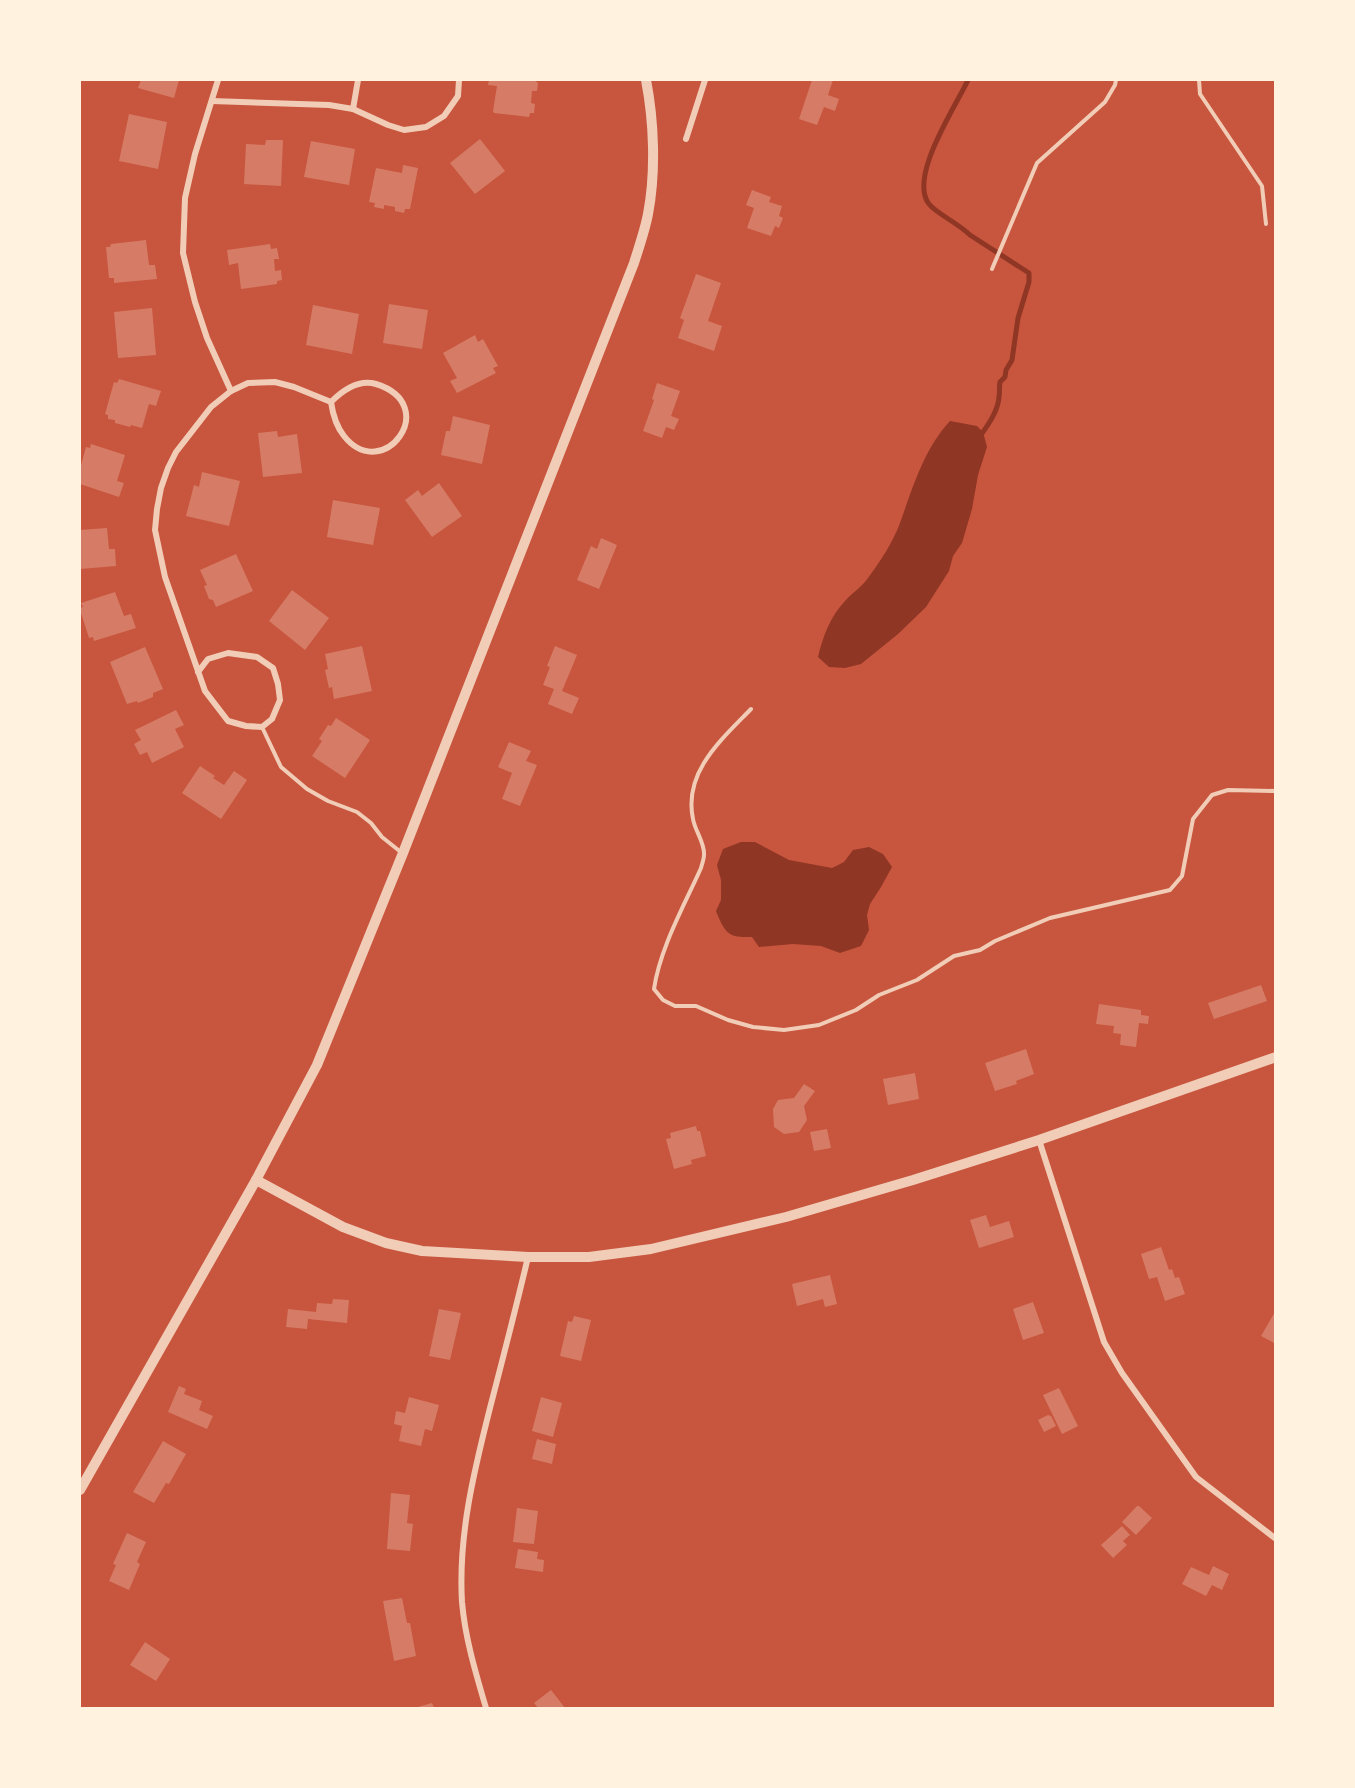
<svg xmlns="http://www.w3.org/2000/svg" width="1355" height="1788" font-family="'DejaVu Sans',sans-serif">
	<rect width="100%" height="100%" fill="#c8553d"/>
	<!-- water -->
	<g fill="#8f3625">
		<path d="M950 421 977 426 983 432 987 447 978 475 972 509 962 543 953 556 949 571 926 607 898 634 861 664 845 668 829 667 818 657C823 636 830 617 845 601 852 593 862 587 868 578 880 562 893 542 900 523 913 487 924 449 950 421Z"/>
		<path d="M741 842H755L789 860 832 868 844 862 853 850 869 847 883 854 892 867 881 887 870 904 867 915 869 930 861 946 840 953 821 946 793 944 759 947 752 937C728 938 725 933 716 911L721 900V880L717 865 723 849Z"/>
	</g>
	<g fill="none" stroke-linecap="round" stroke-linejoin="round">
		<!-- stream -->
		<path stroke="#8f3625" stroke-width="5" d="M968 80C956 106 908 177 929 204 937 214 958 223 970 235L1029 273V282L1018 318 1012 360 1006 370 1005 377 1000 382C999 387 1000 392 999 397 998 410 990 422 983 432"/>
	</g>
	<!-- building -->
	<g fill="#d67c66">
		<polygon points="141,80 179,80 174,98 138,88"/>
		<polygon points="489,80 534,80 538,83 537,91 532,91 531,103 535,104 534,113 530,113 529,117 494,113 493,111 497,86 488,85"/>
		<polygon points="812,80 833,80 828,95 839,99 835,111 824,107 817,125 799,119"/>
		<polygon points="129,114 167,122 158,169 119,161"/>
		<polygon points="480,139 505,171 475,194 450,163"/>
		<polygon points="266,140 283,140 281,186 244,184 246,144 265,145"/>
		<polygon points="311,141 355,149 349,185 304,177"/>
		<polygon points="403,165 418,168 410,209 405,209 404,213 395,211 395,207 384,205 384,209 374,207 375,203 369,202 376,168 402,173"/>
		<polygon points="752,190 771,197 769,202 782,206 779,216 783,218 779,228 775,226 771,236 747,228 754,208 746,205"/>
		<polygon points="146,240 149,265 155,265 157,279 114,283 114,278 109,278 106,247 110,247 111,244"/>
		<polygon points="270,244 271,249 277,248 279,259 274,259 275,271 281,270 282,280 277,281 277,284 241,289 238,263 229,265 227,250"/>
		<polygon points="696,274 721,283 708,321 722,326 714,351 678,338 684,320 680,318"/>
		<polygon points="389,304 428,310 422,349 383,343"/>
		<polygon points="313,305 359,314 352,354 306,345"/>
		<polygon points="152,308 156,355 118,358 114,312"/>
		<polygon points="475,335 478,342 483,339 498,366 493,368 496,373 457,393 450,381 457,378 443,353"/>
		<polygon points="119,379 161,391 156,406 149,404 142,428 131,425 130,427 115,423 115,420 108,419 108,415 105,414 114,382 117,383"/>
		<polygon points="657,383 680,391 671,416 679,419 674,430 666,427 662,438 643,431 654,400 652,399"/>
		<polygon points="453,416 490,425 482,464 441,455 446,431 450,431"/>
		<polygon points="277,431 278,437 297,434 302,473 263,477 258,433"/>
		<polygon points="91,444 125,455 117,481 124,483 119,497 80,484 80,469 86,447 90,448"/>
		<polygon points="202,472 240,481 229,526 186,516 194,485 199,487"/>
		<polygon points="439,483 462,516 432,537 405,500 418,490 422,496"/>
		<polygon points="333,500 380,508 373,545 327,537"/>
		<polygon points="107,528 109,549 115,549 116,566 80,569 80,530"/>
		<polygon points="601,538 617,545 599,589 577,580 591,546 597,549"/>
		<polygon points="236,554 253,591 216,607 213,600 209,599 204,586 207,585 200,570"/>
		<polygon points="292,590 329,618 305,650 269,621"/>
		<polygon points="115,592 124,616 131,614 136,628 94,641 93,637 89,638 80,610 80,608 83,607 81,603"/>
		<polygon points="362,646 372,691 334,699 332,687 329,688 325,670 328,669 325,654"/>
		<polygon points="555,646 577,655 562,691 579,698 572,714 548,704 554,689 543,685 550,667 547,666"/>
		<polygon points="145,647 163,689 153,693 153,697 138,703 137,701 127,704 110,662"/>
		<polygon points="176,710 184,725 175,729 184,747 152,763 147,752 140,755 134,744 141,740 135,730"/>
		<polygon points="336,718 370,740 345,778 312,756 322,741 319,739 328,725 331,726"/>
		<polygon points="509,742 531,751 526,761 537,765 520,806 502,799 512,773 498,767"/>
		<polygon points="200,766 215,776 213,778 224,785 234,771 247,780 221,819 182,793"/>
		<polygon points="1261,985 1267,1001 1214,1019 1208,1003"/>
		<polygon points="1099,1004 1141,1010 1141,1015 1149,1016 1148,1024 1139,1023 1136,1047 1120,1045 1121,1034 1113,1033 1114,1026 1096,1024"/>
		<polygon points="1026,1049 1034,1074 1016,1081 1017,1084 995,1091 985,1063"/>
		<polygon points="915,1073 919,1099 888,1105 883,1079"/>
		<polygon points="804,1084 815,1091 804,1106 807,1120 799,1132 784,1134 774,1127 773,1109 778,1100 794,1098"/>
		<polygon points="696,1126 697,1131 700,1131 706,1156 691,1160 692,1164 674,1169 666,1139 671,1138 670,1133"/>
		<polygon points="827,1129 831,1148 814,1151 810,1132"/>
		<polygon points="986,1215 990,1227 1009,1221 1014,1237 979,1248 970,1220"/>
		<polygon points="1161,1247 1169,1270 1172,1269 1175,1278 1179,1277 1185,1294 1165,1301 1157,1277 1149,1279 1141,1254"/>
		<polygon points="830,1275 837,1304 825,1307 823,1299 797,1306 792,1284"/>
		<polygon points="333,1299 349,1300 347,1323 308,1319 307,1329 286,1327 288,1309 316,1312 317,1303 332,1304"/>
		<polygon points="1033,1302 1044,1333 1023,1340 1013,1309"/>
		<polygon points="439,1309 461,1313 450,1360 429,1356"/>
		<polygon points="1276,1310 1276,1344 1261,1336"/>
		<polygon points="574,1316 591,1320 581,1361 560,1356 568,1321 572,1322"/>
		<polygon points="179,1386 186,1389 184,1394 202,1401 199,1410 213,1416 207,1429 168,1412"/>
		<polygon points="1059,1388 1078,1426 1062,1434 1043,1395"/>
		<polygon points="409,1397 439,1405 432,1431 425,1429 421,1446 399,1441 402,1426 394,1424 396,1411 405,1413"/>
		<polygon points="541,1397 562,1403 553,1437 532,1431"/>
		<polygon points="1048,1415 1051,1416 1056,1426 1044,1432 1038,1420"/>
		<polygon points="537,1439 556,1444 552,1464 532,1459"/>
		<polygon points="163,1441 186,1454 169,1484 166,1483 154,1503 133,1492"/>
		<polygon points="391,1493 410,1495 407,1523 413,1524 410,1551 387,1549"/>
		<polygon points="1137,1506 1139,1506 1152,1518 1136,1535 1122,1522"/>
		<polygon points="517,1508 538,1511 534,1544 513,1542"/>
		<polygon points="1122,1526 1130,1535 1123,1541 1127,1545 1113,1558 1101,1545"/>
		<polygon points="127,1533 146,1542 137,1562 140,1564 129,1590 109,1581 116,1565 113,1564"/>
		<polygon points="518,1549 538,1552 537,1559 544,1560 543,1572 515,1568"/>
		<polygon points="1213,1566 1229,1574 1222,1590 1212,1585 1206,1596 1182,1584 1191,1567 1209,1575"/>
		<polygon points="402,1598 407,1623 410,1623 416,1656 394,1661 383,1601"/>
		<polygon points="145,1642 170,1659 156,1681 130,1665"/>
		<polygon points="551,1690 565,1708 538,1708 534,1703"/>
		<polygon points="432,1703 434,1708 414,1708"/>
	</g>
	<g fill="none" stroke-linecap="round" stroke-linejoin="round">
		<!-- service -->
		<g stroke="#f1ccb7" stroke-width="4">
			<polyline points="1199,80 1200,94 1262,186 1266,224"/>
			<polyline points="992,269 1037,163 1105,102 1115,85 1116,80"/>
			<path d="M751 709C722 739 683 772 693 819 695 831 705 843 704 855 704 859 702 864 701 868 684 906 660 948 654 989L663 1000 675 1006H696L728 1020 753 1027 784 1030 819 1025 856 1010 879 995 917 980 954 956 980 950 995 941 1050 918 1170 890 1182 876 1193 819 1212 795 1228 790 1276 791"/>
			<polyline points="262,727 281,767 307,789 328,801 357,812 371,823 382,837 402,853"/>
		</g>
		<!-- minor -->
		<g stroke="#f1ccb7" stroke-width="6">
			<polyline points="218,80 195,154 185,198 183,253 195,302 207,338 231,391"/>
			<polyline points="212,101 329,105 353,109 388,125 404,130 426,127 444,116 458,96 459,80"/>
			<polyline points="353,109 358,80"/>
			<polyline points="686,139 705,80"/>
			<path d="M198 672 208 659 228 653 257 657 273 668 278 684 280 700 272 719 262 727 246 726 228 721 205 691 165 577 155 530 157 509 161 488 168 468 176 452 211 407 231 391 248 383 275 382 294 387 331 402C343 390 359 379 376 384 443 405 383 485 344 436 336 426 333 416 331 402"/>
			<polyline points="1039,1140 1104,1342 1122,1373 1196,1477 1276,1539"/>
			<path d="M486 1708C476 1674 465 1638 462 1602 458 1536 474 1471 490 1408 503 1358 516 1308 528 1257"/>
		</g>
		<!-- tertiary -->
		<g stroke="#f1ccb7" stroke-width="10">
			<polyline points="256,1180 343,1227 386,1243 422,1251 528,1257 589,1257 651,1249 786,1217 913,1180 1039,1140 1276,1057"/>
			<path d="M80 1490 256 1180 317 1065 403 853 634 263C639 247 645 230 648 214 656 172 654 121 646 80"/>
		</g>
	</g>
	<!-- border -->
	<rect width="1355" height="1788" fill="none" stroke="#fff3e0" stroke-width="162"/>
</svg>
